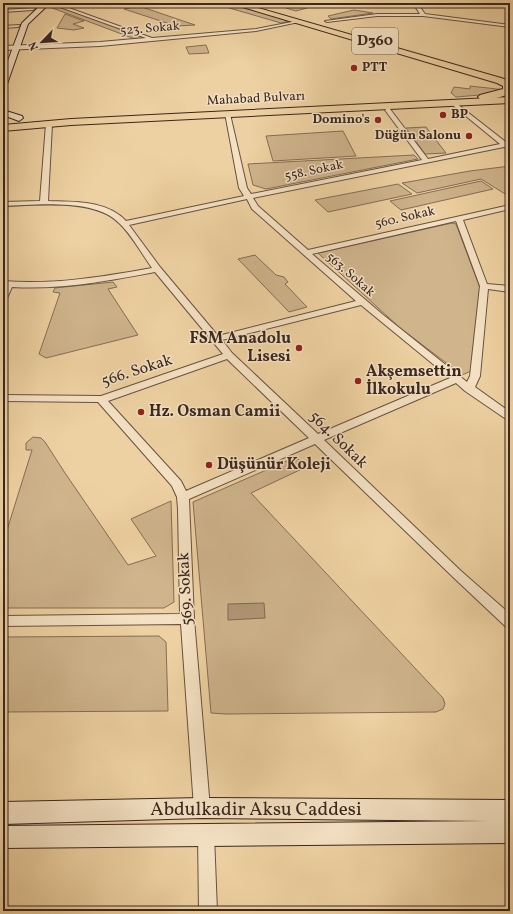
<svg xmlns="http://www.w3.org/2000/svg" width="513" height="914" font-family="Vollkorn,serif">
	<rect width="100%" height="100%" fill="#eed1a2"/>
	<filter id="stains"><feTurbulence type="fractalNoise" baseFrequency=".005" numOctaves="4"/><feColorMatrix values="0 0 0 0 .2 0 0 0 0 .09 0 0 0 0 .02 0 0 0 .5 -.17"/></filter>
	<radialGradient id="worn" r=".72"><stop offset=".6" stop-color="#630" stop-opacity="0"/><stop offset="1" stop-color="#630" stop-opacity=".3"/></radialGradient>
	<!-- green -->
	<g fill="#cfb48c" stroke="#846e56">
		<polygon points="212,3 228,3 289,21 281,23"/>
		<polygon points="269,3 325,3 296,11"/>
		<polygon points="50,4 61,7 145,38 135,39 47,6"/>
		<polygon points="139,6 195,25 176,26 124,9"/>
		<polygon points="354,10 373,13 331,19 328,16"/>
		<polygon points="65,14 84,21 73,24 84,28 74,30 57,28"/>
		<polygon points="206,45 209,53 189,54 186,47"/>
		<polygon points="470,86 506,90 480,95 456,97 451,93 454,87 470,89"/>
		<polygon points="426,127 446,153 425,154 406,128"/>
		<polygon points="343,131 356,156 273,161 266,136"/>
		<polygon points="414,155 418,159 266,189 253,185 248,164"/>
		<polygon points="510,166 510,197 481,179 417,193 402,183 470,171"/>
		<polygon points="481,181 493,189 401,210 390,201"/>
		<polygon points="398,184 412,194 328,212 315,200"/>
		<polygon points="452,223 456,224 480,288 471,371 462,375 399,327 318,253"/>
		<polygon points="255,255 276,275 284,277 288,282 285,284 307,307 289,312 238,259"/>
		<polygon points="113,282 117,287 108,289 138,335 46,358 39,354 60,293 53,292 55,288"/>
		<polygon points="33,437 41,438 45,442 65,473 128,565 156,556 131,519 171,501 174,602 164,608 3,608 3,543 32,450 26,450 26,443"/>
		<polygon points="296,457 306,467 251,493 443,698 445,704 443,709 436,712 226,714 211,713 193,502"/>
		<polygon points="159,636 166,642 168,711 3,712 3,637"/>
	</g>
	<!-- water -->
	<polygon fill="#b09776" stroke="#806a54" points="264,603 265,618 228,620 228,604"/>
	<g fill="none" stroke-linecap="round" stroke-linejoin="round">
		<!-- trunk-tunnel -->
		<polyline stroke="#caaf88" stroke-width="8" stroke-dasharray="8 4" stroke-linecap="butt" points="507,79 510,79"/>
		<defs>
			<g id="minor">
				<polygon points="49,3 55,3 152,38 256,29 297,21 299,22 256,31 100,46 3,50 3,46 100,42 146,38"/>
				<polygon points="413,3 417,3 425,14 510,25 510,27 423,16 377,16 327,22 325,21 377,14 420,14"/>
				<polygon points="35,8 33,10 3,12 3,10"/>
				<polygon points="20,25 18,27 3,28 3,26"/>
				<path d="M452 100 507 143 510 142V148L504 147 253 198 258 206 308 250 510 205V209L463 220 487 284 510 286V292L488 289 480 376 475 387 510 412V420L506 419 465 391 456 383 324 440 461 571 510 614V627L505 626 453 577 315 444 189 499 194 619 210 808 208 813 202 816 196 813 194 808 181 624 3 626V616L180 614 178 509 177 497 172 486 98 402 3 401V395L101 396 223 354 155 272C108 281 60 290 12 287L7 298 3 301V281C53 285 102 277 152 268 142 254 131 234 119 223 95 198 35 205 3 206V202L40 201 46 124 49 122 52 124 48 201C74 202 107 200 126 221L244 196 239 188 225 113 230 114 247 188 251 194 422 160 385 110 388 108 390 109 428 159 500 144 450 103 449 102ZM247 199 252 209 356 301 218 336 160 267 129 225ZM456 221 480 286 470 376 467 382 382 314 312 254ZM361 305 450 378 318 434 232 353 222 340ZM227 359 309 438 186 491 181 481 108 401Z"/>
				<polygon points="206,827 212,829 214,835 217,911 199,911 198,835 200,829"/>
			</g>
			<g id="secondary">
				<polygon points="43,3 50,3 28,24 7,84 3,86 3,74 22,23"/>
				<polygon points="3,110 22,116 23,118 19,121 3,115"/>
				<polygon points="202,798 510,800 510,843 3,848 3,826 487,821 202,818 3,824 3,802"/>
			</g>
			<polygon id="primary" points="510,97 510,103 71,125 3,131 3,125 71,119"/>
			<path id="trunk" d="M229 3H241L501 78 510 81V93C503 97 488 101 480 99L478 97 480 95 503 89V86L497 83Z"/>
		</defs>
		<!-- minor casing -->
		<use href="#minor" stroke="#665240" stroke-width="2"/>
		<!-- secondary casing -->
		<use href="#secondary" stroke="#392720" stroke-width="2"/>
		<!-- primary casing -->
		<use href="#primary" stroke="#392720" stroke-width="2"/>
		<!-- trunk casing -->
		<use href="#trunk" stroke="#392720" stroke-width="2"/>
		<!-- minor -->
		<use href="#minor" fill="#f4e1c3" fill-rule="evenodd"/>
		<!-- secondary -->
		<use href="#secondary" fill="#f4e1c3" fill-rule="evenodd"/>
		<!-- primary -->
		<use href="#primary" fill="#eed1a2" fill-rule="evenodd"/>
		<!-- trunk -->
		<use href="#trunk" fill="#eed1a2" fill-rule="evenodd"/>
	</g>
	<!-- markers -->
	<g fill="#8f2418" stroke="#f4e1c3" stroke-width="1.5">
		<circle cx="354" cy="68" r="4"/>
		<circle cx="443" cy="115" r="4"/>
		<circle cx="378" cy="120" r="4"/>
		<circle cx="469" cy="136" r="4"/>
		<circle cx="299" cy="348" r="4"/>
		<circle cx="358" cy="381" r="4"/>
		<circle cx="141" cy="412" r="4"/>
		<circle cx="209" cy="465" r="4"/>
	</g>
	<g text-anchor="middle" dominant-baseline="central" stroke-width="3" stroke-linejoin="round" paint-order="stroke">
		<!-- far-street labels -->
		<g font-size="13" fill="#392720" stroke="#f4e1c3">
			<text transform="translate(150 29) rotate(-5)">523. Sokak</text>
			<text transform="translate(256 99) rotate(-3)">Mahabad Bulvarı</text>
			<text transform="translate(314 171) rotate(-12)">558. Sokak</text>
			<text transform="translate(405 218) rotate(-13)">560. Sokak</text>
			<text transform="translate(350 275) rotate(41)">563. Sokak</text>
		</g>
		<!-- far-poi labels -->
		<g font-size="13" font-weight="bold" fill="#392720" stroke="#f4e1c3" text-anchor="start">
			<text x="362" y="68">PTT</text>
			<text x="451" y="115">BP</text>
			<text x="370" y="120" text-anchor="end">Domino's</text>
			<text x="461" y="136" text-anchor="end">Düğün Salonu</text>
		</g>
		<!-- shield labels -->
		<rect fill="#f4e1c3" stroke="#715f51" stroke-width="1" x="352" y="28" width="46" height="26" rx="3"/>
		<g font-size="15" font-weight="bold" fill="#392720">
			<text x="375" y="41">D360</text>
		</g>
		<!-- poi labels -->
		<g font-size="16" font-weight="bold" fill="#392720" stroke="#f4e1c3" text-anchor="start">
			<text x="291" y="339" text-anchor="end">FSM Anadolu<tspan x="291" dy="18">Lisesi</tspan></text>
			<text x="366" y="372">Akşemsettin<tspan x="366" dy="18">İlkokulu</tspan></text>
			<text x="149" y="412">Hz. Osman Camii</text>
			<text x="217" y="465">Düşünür Koleji</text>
		</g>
		<!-- street labels -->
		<g font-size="16" fill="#392720" stroke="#f4e1c3">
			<text transform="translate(137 371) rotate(-18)">566. Sokak</text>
			<text transform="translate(338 440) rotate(44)">564. Sokak</text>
			<text transform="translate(186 589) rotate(-93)">569. Sokak</text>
		</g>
		<!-- near-street labels -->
		<g font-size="19" fill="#392720" stroke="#f4e1c3">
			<text x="256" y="810">Abdulkadir Aksu Caddesi</text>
		</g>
	</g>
	<!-- margin -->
	<rect width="513" height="914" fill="none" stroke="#eed1a2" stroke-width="16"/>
	<rect x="4" y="4" width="505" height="906" fill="none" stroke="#392720" stroke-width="2"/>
	<rect x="8" y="8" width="497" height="898" fill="none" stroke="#392720"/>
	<!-- north arrow -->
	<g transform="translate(42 42) rotate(245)" stroke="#f4e1c3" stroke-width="3" paint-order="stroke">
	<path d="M0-3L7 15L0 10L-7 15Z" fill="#392720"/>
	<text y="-6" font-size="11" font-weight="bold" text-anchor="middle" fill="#392720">N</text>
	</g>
	<rect width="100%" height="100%" filter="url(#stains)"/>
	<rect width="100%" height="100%" fill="url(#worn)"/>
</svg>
